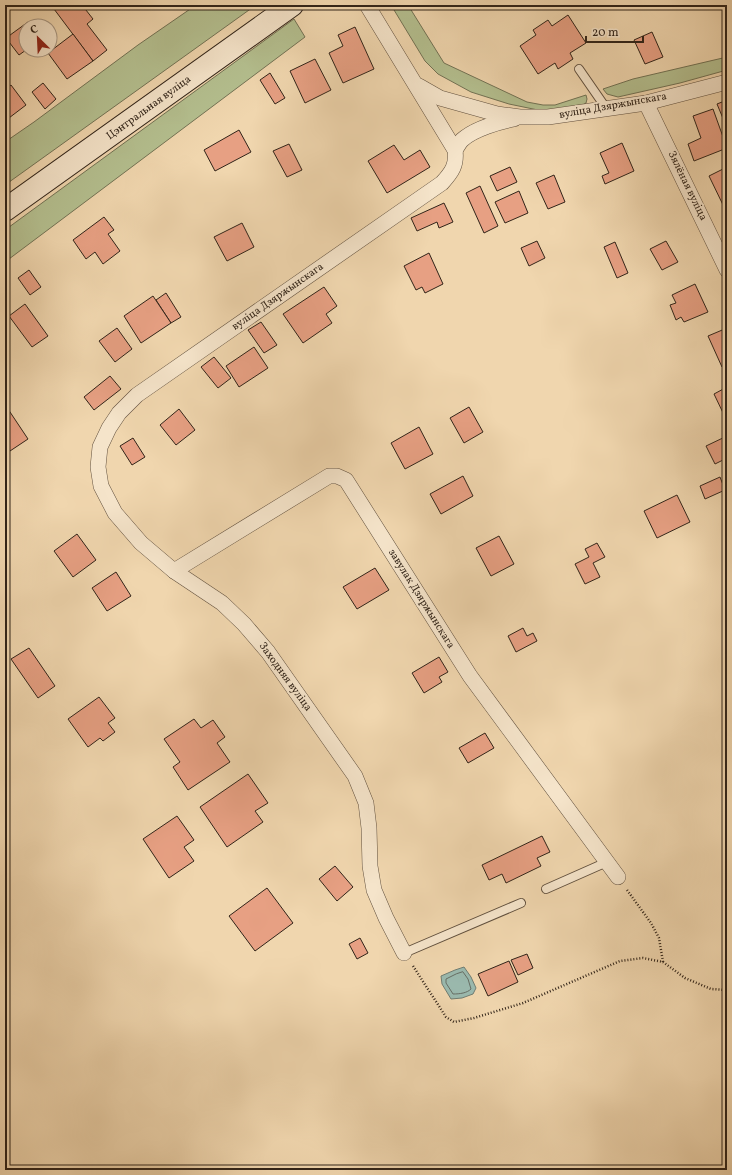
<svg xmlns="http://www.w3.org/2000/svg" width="732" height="1175" font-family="Vollkorn,serif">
	<rect width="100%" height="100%" fill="#f0d6ae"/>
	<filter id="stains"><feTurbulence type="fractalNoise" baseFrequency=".005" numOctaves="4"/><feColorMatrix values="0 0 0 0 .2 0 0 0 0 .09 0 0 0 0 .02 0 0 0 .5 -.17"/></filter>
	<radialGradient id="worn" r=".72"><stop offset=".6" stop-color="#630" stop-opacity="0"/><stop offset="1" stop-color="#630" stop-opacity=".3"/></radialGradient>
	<!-- green -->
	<g fill="#b4bf8f" stroke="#727254">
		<polygon points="196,5 256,5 5,185 5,142 34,122 138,45"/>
		<polygon points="391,5 408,5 444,63 527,102 543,105 555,105 586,95 587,99 586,103 581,106 552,110 538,110 509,104 471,92 438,74 425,61"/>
		<polygon points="294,19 305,37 5,262 5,230"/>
		<polygon points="727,57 727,70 680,83 618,97 607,94 603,89 633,79"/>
	</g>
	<!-- water -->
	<polygon fill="#9ab9ae" stroke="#707d72" points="464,967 471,977 476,988 473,994 462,998 451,999 442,984 441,976 455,970"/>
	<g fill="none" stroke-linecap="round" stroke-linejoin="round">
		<!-- shore -->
		<path stroke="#666e64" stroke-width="1" d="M463 972 468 979 471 989C467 993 460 994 453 994L446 983V979L456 974Z"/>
	</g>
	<!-- building -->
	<g fill="#e7a083" stroke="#312419">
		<polygon points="51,5 82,5 93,19 87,24 107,50 93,61"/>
		<polygon points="568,15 586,43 570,53 573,59 558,69 555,63 538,74 520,46 536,35 533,30 548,20 552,26"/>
		<polygon points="28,22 31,26 26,26 26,50 19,55 6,38"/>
		<polygon points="355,27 374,69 343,83 329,53 343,46 338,35"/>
		<polygon points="652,32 663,57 645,64 634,40"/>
		<polygon points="73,34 93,61 67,79 48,53"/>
		<polygon points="315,59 331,90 305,103 290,71"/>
		<polygon points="270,73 285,98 275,104 260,80"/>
		<polygon points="43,83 56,99 45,109 32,92"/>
		<polygon points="11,85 26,105 5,121 5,90"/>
		<polygon points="727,100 727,128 717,104"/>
		<polygon points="713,109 727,148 694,161 688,144 701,138 693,116"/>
		<polygon points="239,130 251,152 215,171 204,150"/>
		<polygon points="622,143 634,171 605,184 602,176 609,173 600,153"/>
		<polygon points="289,144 302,170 287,177 273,151"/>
		<polygon points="394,145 404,160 420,150 430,167 387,193 368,161"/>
		<polygon points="510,167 517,182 497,191 490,176"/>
		<polygon points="727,167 727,208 725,209 709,176"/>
		<polygon points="554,175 565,202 548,209 536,183"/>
		<polygon points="480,186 498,226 484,233 466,193"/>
		<polygon points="519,191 528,213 505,223 495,202"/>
		<polygon points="444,203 453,222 439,228 437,222 417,231 411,218"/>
		<polygon points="104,217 114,230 108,234 120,251 103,264 95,252 86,259 73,240"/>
		<polygon points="242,223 254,247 227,261 214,237"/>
		<polygon points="537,241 545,258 529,266 521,248"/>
		<polygon points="666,241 678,262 662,270 650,249"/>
		<polygon points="615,242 628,273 617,278 604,247"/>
		<polygon points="429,253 443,284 425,293 422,287 416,290 404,266"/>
		<polygon points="29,270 41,287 30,295 18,278"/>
		<polygon points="695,284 708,312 684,322 681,317 676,320 670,305 676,303 672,295"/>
		<polygon points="324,287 337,306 326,314 332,323 303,343 283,314"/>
		<polygon points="166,293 181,317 171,323 156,300"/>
		<polygon points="153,296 171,323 141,343 124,316"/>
		<polygon points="25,304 48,336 32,347 9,316"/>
		<polygon points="261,322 277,345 264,353 248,330"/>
		<polygon points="117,328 132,349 115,362 99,341"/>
		<polygon points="727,328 727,365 722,367 708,336"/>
		<polygon points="254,347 268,368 239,387 226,366"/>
		<polygon points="214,357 231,378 218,388 201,367"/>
		<polygon points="110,376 121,389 94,410 84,397"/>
		<polygon points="727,387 727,416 725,417 714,394"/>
		<polygon points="469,407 483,432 464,443 450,418"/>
		<polygon points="8,409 28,439 10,451 5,443 5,411"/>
		<polygon points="179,409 195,430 176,445 160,425"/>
		<polygon points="419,427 433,454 405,469 391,443"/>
		<polygon points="727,436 727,458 715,464 706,446"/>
		<polygon points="133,438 145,457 132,465 120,446"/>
		<polygon points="463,476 473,496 441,514 430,494"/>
		<polygon points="720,477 725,490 705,499 700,486"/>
		<polygon points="677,495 690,522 657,538 644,511"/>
		<polygon points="77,534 96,560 73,577 54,551"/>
		<polygon points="499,536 514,564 491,576 476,548"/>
		<polygon points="597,543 605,557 593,563 600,577 585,584 575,564 589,557 585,549"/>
		<polygon points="375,568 389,590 357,609 343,587"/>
		<polygon points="116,572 131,596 107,611 92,588"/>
		<polygon points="523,628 527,636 533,633 537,641 516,652 508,636"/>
		<polygon points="29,648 55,686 38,698 11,659"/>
		<polygon points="439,657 448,672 439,677 442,682 424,693 412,673"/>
		<polygon points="99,697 115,718 108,723 115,732 103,741 100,738 88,747 68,719"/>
		<polygon points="194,719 201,728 213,720 225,737 217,743 230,762 188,790 173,767 180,762 164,739"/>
		<polygon points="485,733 494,748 468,763 459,748"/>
		<polygon points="248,774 268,803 255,811 263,822 227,847 200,807"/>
		<polygon points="177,816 194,840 184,847 194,861 169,878 143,839"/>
		<polygon points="542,836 550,852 537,858 541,866 506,883 502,874 489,880 482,865"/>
		<polygon points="335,866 353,887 337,901 319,879"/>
		<polygon points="267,888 293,923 255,951 229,916"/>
		<polygon points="360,938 368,953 357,959 349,944"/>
		<polygon points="527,954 533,968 518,975 511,960"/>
		<polygon points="509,961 518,982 488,996 478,974"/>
	</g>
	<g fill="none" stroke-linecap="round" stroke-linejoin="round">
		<defs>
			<g id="lane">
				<polyline points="579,69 606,108"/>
				<polyline points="546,889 607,862"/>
				<polyline points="404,953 521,903"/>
			</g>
			<g id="street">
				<path d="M367 5 455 150C457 165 452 172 442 183L137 395 119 413 109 428 100 447 98 467 101 486 115 513 141 543 174 571 222 603 244 624 268 652 355 776 366 803 369 828 370 866 374 890 386 918 404 953"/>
				<polyline points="419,86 440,98 497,114 520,117 548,117 646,103 727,82"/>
				<polyline points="646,103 727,270"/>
				<path d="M455 150C457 147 460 142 462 140 474 129 499 122 514 119"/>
				<polyline points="174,571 329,476 337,476 346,480 470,676 618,877"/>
			</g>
			<polyline id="secondary" points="5,210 292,5"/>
		</defs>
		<!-- lane casing -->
		<use href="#lane" stroke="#61503e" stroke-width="10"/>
		<!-- street casing -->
		<use href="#street" stroke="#61503e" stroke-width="16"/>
		<!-- secondary casing -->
		<use href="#secondary" stroke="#312419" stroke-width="24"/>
		<!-- path -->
		<g stroke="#312419" stroke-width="2.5" stroke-dasharray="1 2" stroke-linecap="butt">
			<polyline points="627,890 651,923 659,938 663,962"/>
			<polyline points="413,966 446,1017 454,1022 474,1018 523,1003 620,961 643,958 663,962 685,978 711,989 727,990"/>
		</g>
		<!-- lane -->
		<use href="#lane" stroke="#f5e4ca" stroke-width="8"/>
		<!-- street -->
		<use href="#street" stroke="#f5e4ca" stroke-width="15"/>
		<!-- secondary -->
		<use href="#secondary" stroke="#f5e4ca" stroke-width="22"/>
	</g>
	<g text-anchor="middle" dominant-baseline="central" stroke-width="4" stroke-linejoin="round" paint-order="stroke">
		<!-- street labels -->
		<g font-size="11" fill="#312419" stroke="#f5e4ca">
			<text transform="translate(613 106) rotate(-10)">вуліца Дзяржынскага</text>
			<text transform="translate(149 108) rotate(-36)">Цэнтральная вуліца</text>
			<text transform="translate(687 186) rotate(64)">Зялёная вуліца</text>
			<text transform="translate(278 297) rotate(-35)">вуліца Дзяржынскага</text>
			<text transform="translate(421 599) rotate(58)">завулак Дзяржынскага</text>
			<text transform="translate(285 677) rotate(54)">Заходняя вуліца</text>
		</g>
	</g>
	<!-- margin -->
	<rect width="732" height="1175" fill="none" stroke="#f0d6ae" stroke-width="20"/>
	<rect x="6" y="6" width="720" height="1163" fill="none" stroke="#312419" stroke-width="2"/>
	<rect x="10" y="10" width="712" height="1155" fill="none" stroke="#312419"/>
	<!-- north arrow -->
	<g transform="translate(38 38) rotate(336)"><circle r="19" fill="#f5e4ca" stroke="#a79783"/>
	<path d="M0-3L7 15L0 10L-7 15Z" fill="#8f2418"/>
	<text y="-6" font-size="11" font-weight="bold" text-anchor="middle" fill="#312419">С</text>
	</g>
	<!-- scale -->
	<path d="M586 36v6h57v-6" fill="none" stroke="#312419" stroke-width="2"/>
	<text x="592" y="36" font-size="12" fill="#312419" stroke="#f5e4ca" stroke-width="3" paint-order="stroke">20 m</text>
	<rect width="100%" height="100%" filter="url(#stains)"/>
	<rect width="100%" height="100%" fill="url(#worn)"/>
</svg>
